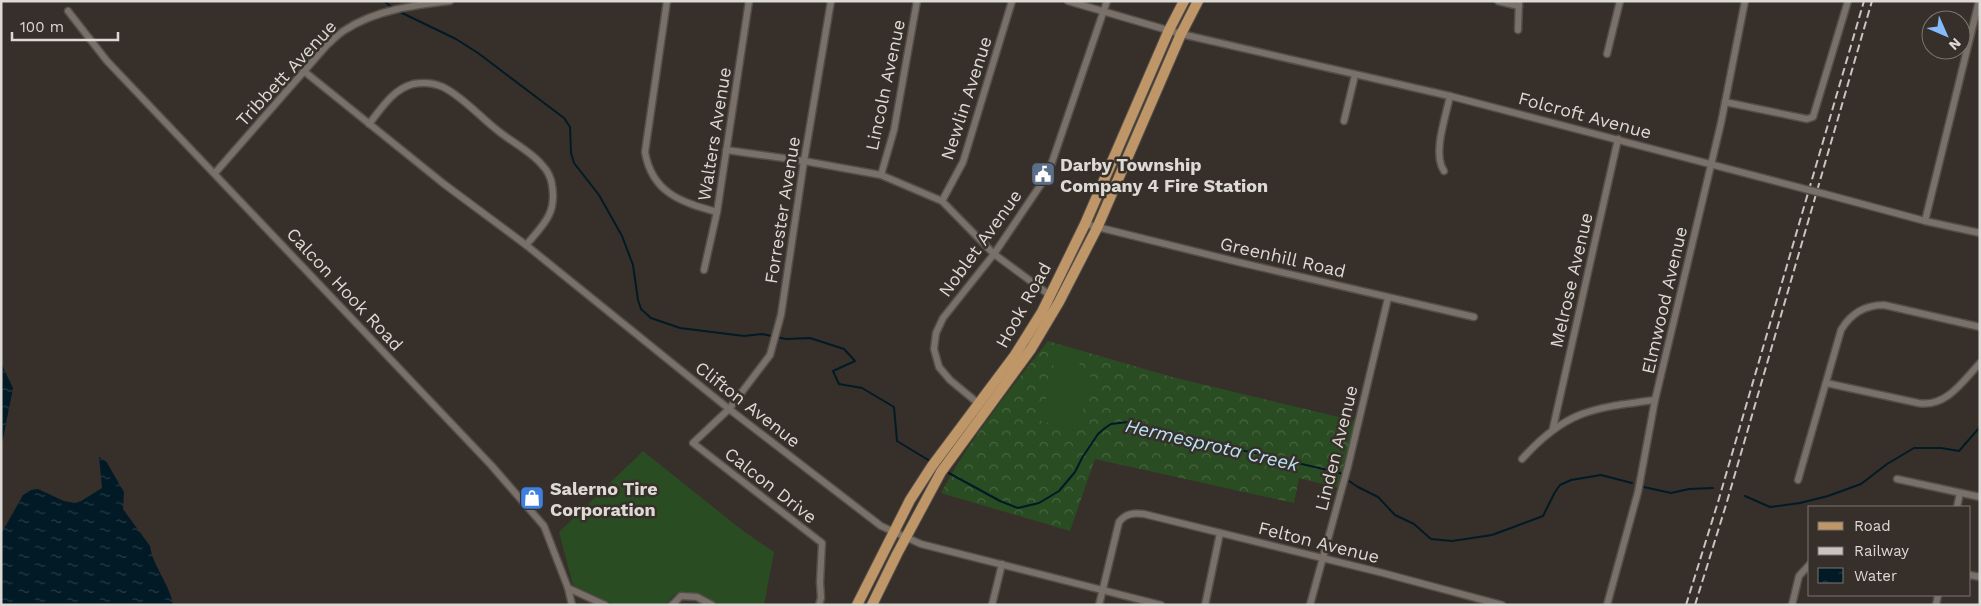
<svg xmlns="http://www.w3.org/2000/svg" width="1981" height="606" font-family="'Work Sans',sans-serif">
	<defs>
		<pattern id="forest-crowns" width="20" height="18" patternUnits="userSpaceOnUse" patternTransform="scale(1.25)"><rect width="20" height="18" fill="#2a4c22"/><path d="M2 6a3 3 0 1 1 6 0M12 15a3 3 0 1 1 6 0" fill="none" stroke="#486541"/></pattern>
		<pattern id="water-ripples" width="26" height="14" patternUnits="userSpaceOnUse" patternTransform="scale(1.25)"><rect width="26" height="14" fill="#021a26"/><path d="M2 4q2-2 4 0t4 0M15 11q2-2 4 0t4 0" fill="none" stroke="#263b45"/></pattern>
	</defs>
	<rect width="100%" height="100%" fill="#37302a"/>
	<!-- forest -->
	<path fill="url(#forest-crowns)" d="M1048 341 1172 377 1359 422 1342 489 1299 478 1294 503 1095 459 1070 531 941 493C970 438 1010 390 1048 341Z"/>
	<!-- pitch -->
	<g fill="#2a4c22">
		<polygon points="1051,345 1083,354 1077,372 1094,378 1075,431 1039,420 1051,384 1057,386 1063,369 1047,363"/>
		<path d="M643 451 742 530 774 552 764 605C751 605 734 606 721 605 700 601 684 577 666 605H614L573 585 559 532Z"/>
	</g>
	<!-- water -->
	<g fill="url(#water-ripples)">
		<polygon points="1,363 13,388 1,449"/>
		<path d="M99 457 106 461 124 492 123 509 150 546C153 567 170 584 173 605H1V534L23 495 31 490 38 489 64 501 75 503 81 501 102 488Z"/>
	</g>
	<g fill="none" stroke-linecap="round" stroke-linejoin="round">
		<!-- stream -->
		<g stroke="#021a26" stroke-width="2">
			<polyline points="384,1 394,9"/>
			<polyline points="398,11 456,39 478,53 564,118 570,127 571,153 574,163 599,195 622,236 633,265 638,300 641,309 651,318 680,328 744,336 762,334 786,339 810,338 844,349 855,361 833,371 839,384 862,388 894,407 897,441 930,461"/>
			<polyline points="947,472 1000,501 1018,508 1039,503 1059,491 1075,472 1082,458 1098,434 1105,428 1111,424 1128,422 1168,435 1255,453 1340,473 1343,475"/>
			<polyline points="1346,479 1358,487 1378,497 1395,515 1414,524 1431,539 1452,541 1492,535 1543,516 1555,492 1560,485 1571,480 1601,475 1632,483"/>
			<polyline points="1644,487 1671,493 1689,489 1713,488"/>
			<polyline points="1745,496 1770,507 1800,503 1828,496 1861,484 1887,464 1914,448 1941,448 1959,451 1980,427"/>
		</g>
		<defs>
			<g id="minor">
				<path d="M667 1 645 152C652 193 681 202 717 212"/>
				<polyline points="1068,1 1181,34 1450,96 1805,189"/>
				<polyline points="1498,1 1519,6"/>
				<polyline points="68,11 107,61 491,465 544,526 568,588 572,605"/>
				<polyline points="1518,30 1519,1"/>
				<polyline points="1607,54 1620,1"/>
				<polyline points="305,72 444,184 526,245 729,409 881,526 921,544 1161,605"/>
				<polyline points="1725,102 1807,119 1813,117 1848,1"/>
				<polyline points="1344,121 1355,75"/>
				<path d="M369 124C381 109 393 89 413 84 423 82 434 83 443 87 463 97 479 116 497 130 510 141 532 152 542 165 547 170 551 178 552 185 557 214 543 225 526 245"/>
				<polyline points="726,150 804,161 881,175 942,201 994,254 1051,296"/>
				<path d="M1444 171C1432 154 1446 116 1450 96"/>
				<path d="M215 173 327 45C333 40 338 34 345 30 375 10 415 5 450 1"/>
				<polyline points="881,175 894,130 917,1"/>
				<polyline points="1825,194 1925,221 1980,233"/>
				<polyline points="942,201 963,162 1012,1"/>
				<polyline points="1925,221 1979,1"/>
				<polyline points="1085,224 1242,263 1474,317"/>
				<polyline points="704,270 717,212 749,1"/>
				<path d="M1826 383 1918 403C1946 408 1963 381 1980 363"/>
				<polyline points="979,404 950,380 939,367 934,349 936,333 943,318 994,254 1048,174 1107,1"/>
				<polyline points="1553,428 1618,139"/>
				<path d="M1522 459C1566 410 1593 408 1655 400"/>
				<polyline points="1897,479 1980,497"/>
				<path d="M1798 480 1841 330C1851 313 1865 305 1884 305L1980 327"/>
				<polyline points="1957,507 1960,493"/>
				<polyline points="1970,575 1980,577"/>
				<polyline points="568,588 605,605"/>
				<polyline points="672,605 681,596 697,597 712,605"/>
				<polyline points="819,605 821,598 820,582 822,543 693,443 729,409 770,355 781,315 804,161 831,1"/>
				<polyline points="992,605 1002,564"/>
				<path d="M1099 605 1119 522C1126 513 1134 513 1144 514L1379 572 1502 605"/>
				<polyline points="1205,605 1220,533"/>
				<polyline points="1310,605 1348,466 1388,298"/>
				<polyline points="1607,605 1638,492 1655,400 1721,123 1745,1"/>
				<polyline points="1792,605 1799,576 1810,564"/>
				<polyline points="1936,605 1938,595"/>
			</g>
			<g id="primary">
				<polyline points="857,605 910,500 932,466 1015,355 1042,312 1085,224 1169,30 1184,1"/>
				<polyline points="872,605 897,554 941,472 1031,349 1059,302 1097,228 1181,34 1198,1"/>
			</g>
		</defs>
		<!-- minor casing -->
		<use href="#minor" stroke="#534e49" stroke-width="9"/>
		<!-- primary casing -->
		<use href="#primary" stroke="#534e49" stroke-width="12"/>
		<!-- minor -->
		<use href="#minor" stroke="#787069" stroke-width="6"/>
		<!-- primary -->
		<use href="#primary" stroke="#bf9668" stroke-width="10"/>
		<!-- rail -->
		<g stroke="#c9c4c0" stroke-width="2" stroke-dasharray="8 4" stroke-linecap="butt">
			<polyline points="1686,605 1718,502 1864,1"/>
			<polyline points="1695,605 1726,505 1872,1"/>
		</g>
		<defs>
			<polyline id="minor-bridge" points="1805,189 1825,194"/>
		</defs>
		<!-- minor-bridge casing -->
		<use href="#minor-bridge" stroke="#534e49" stroke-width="9" stroke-linecap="butt"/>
		<!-- minor-bridge -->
		<use href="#minor-bridge" stroke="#787069" stroke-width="6"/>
	</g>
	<!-- icons -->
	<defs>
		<symbol id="civic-square" viewBox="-11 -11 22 22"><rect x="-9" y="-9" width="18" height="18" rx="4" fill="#5c6f8a" stroke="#37302a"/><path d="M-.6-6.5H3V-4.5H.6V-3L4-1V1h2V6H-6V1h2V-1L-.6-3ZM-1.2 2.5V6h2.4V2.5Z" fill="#fff"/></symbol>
		<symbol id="shop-square" viewBox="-11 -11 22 22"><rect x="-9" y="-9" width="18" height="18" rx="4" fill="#3f7fe0" stroke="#37302a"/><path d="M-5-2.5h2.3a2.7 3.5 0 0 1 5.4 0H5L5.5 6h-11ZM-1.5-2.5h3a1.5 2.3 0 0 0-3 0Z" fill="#fff"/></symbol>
	</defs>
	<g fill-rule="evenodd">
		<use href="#civic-square" x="1029" y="160" width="28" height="28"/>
		<use href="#shop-square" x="518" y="484" width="28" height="28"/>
	</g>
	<g text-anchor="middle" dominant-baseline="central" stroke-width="5" stroke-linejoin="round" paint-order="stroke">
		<!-- street labels -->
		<g font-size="18" fill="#ddd9d5" stroke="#37302a">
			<text transform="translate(286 73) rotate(-47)">Tribbett Avenue</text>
			<text transform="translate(885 85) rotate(-78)">Lincoln Avenue</text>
			<text transform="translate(966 98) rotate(-72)">Newlin Avenue</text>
			<text transform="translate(1585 115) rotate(15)">Folcroft Avenue</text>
			<text transform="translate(714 134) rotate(-81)">Walters Avenue</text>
			<text transform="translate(782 210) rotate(-81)">Forrester Avenue</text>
			<text transform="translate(980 243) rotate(-54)">Noblet Avenue</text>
			<text transform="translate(1283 257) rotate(13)">Greenhill Road</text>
			<text transform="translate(1571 280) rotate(-77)">Melrose Avenue</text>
			<text transform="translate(345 289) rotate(47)">Calcon Hook Road</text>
			<text transform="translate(1664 300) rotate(-77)">Elmwood Avenue</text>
			<text transform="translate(1023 305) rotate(-61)">Hook Road</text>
			<text transform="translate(748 404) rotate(38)">Clifton Avenue</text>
			<text transform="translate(1336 448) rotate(-76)">Linden Avenue</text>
			<text transform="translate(771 485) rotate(38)">Calcon Drive</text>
			<text transform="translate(1319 542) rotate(14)">Felton Avenue</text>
		</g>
		<!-- poi labels -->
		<g font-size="18" font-weight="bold" fill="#ddd9d5" stroke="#37302a" text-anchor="start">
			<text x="1060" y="164">Darby Township<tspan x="1060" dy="21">Company 4 Fire Station</tspan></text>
			<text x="550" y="488">Salerno Tire<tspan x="550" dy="21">Corporation</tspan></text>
		</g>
		<!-- water labels -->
		<g font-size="19" font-style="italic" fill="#bae2f7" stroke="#37302a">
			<text transform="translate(1212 445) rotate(13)">Hermesprota Creek</text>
		</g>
	</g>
	<!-- border -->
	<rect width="1981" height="606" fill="none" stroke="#ddd9d5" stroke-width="5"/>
	<!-- legend -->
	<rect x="1808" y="506" width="162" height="90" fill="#37302a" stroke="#79746e"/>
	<rect x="1818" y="522" width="25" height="8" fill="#bf9668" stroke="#79746e"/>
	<text x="1854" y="531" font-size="15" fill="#ddd9d5">Road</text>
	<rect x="1818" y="547" width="25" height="8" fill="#c9c4c0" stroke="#79746e"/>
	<text x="1854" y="556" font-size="15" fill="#ddd9d5">Railway</text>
	<rect x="1818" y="568" width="25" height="15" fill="url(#water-ripples)" stroke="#79746e"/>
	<text x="1854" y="581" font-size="15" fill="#ddd9d5">Water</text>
	<!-- north arrow -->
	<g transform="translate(1946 35) rotate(135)"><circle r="24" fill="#37302a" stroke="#79746e"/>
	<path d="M0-4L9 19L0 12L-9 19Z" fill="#85bbfb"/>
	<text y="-8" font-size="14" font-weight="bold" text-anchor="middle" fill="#ddd9d5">N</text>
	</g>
	<!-- scale -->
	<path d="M12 32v8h106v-8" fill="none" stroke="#ddd9d5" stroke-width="2.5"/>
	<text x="20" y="32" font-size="15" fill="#ddd9d5" stroke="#37302a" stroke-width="4" paint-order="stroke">100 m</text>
</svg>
